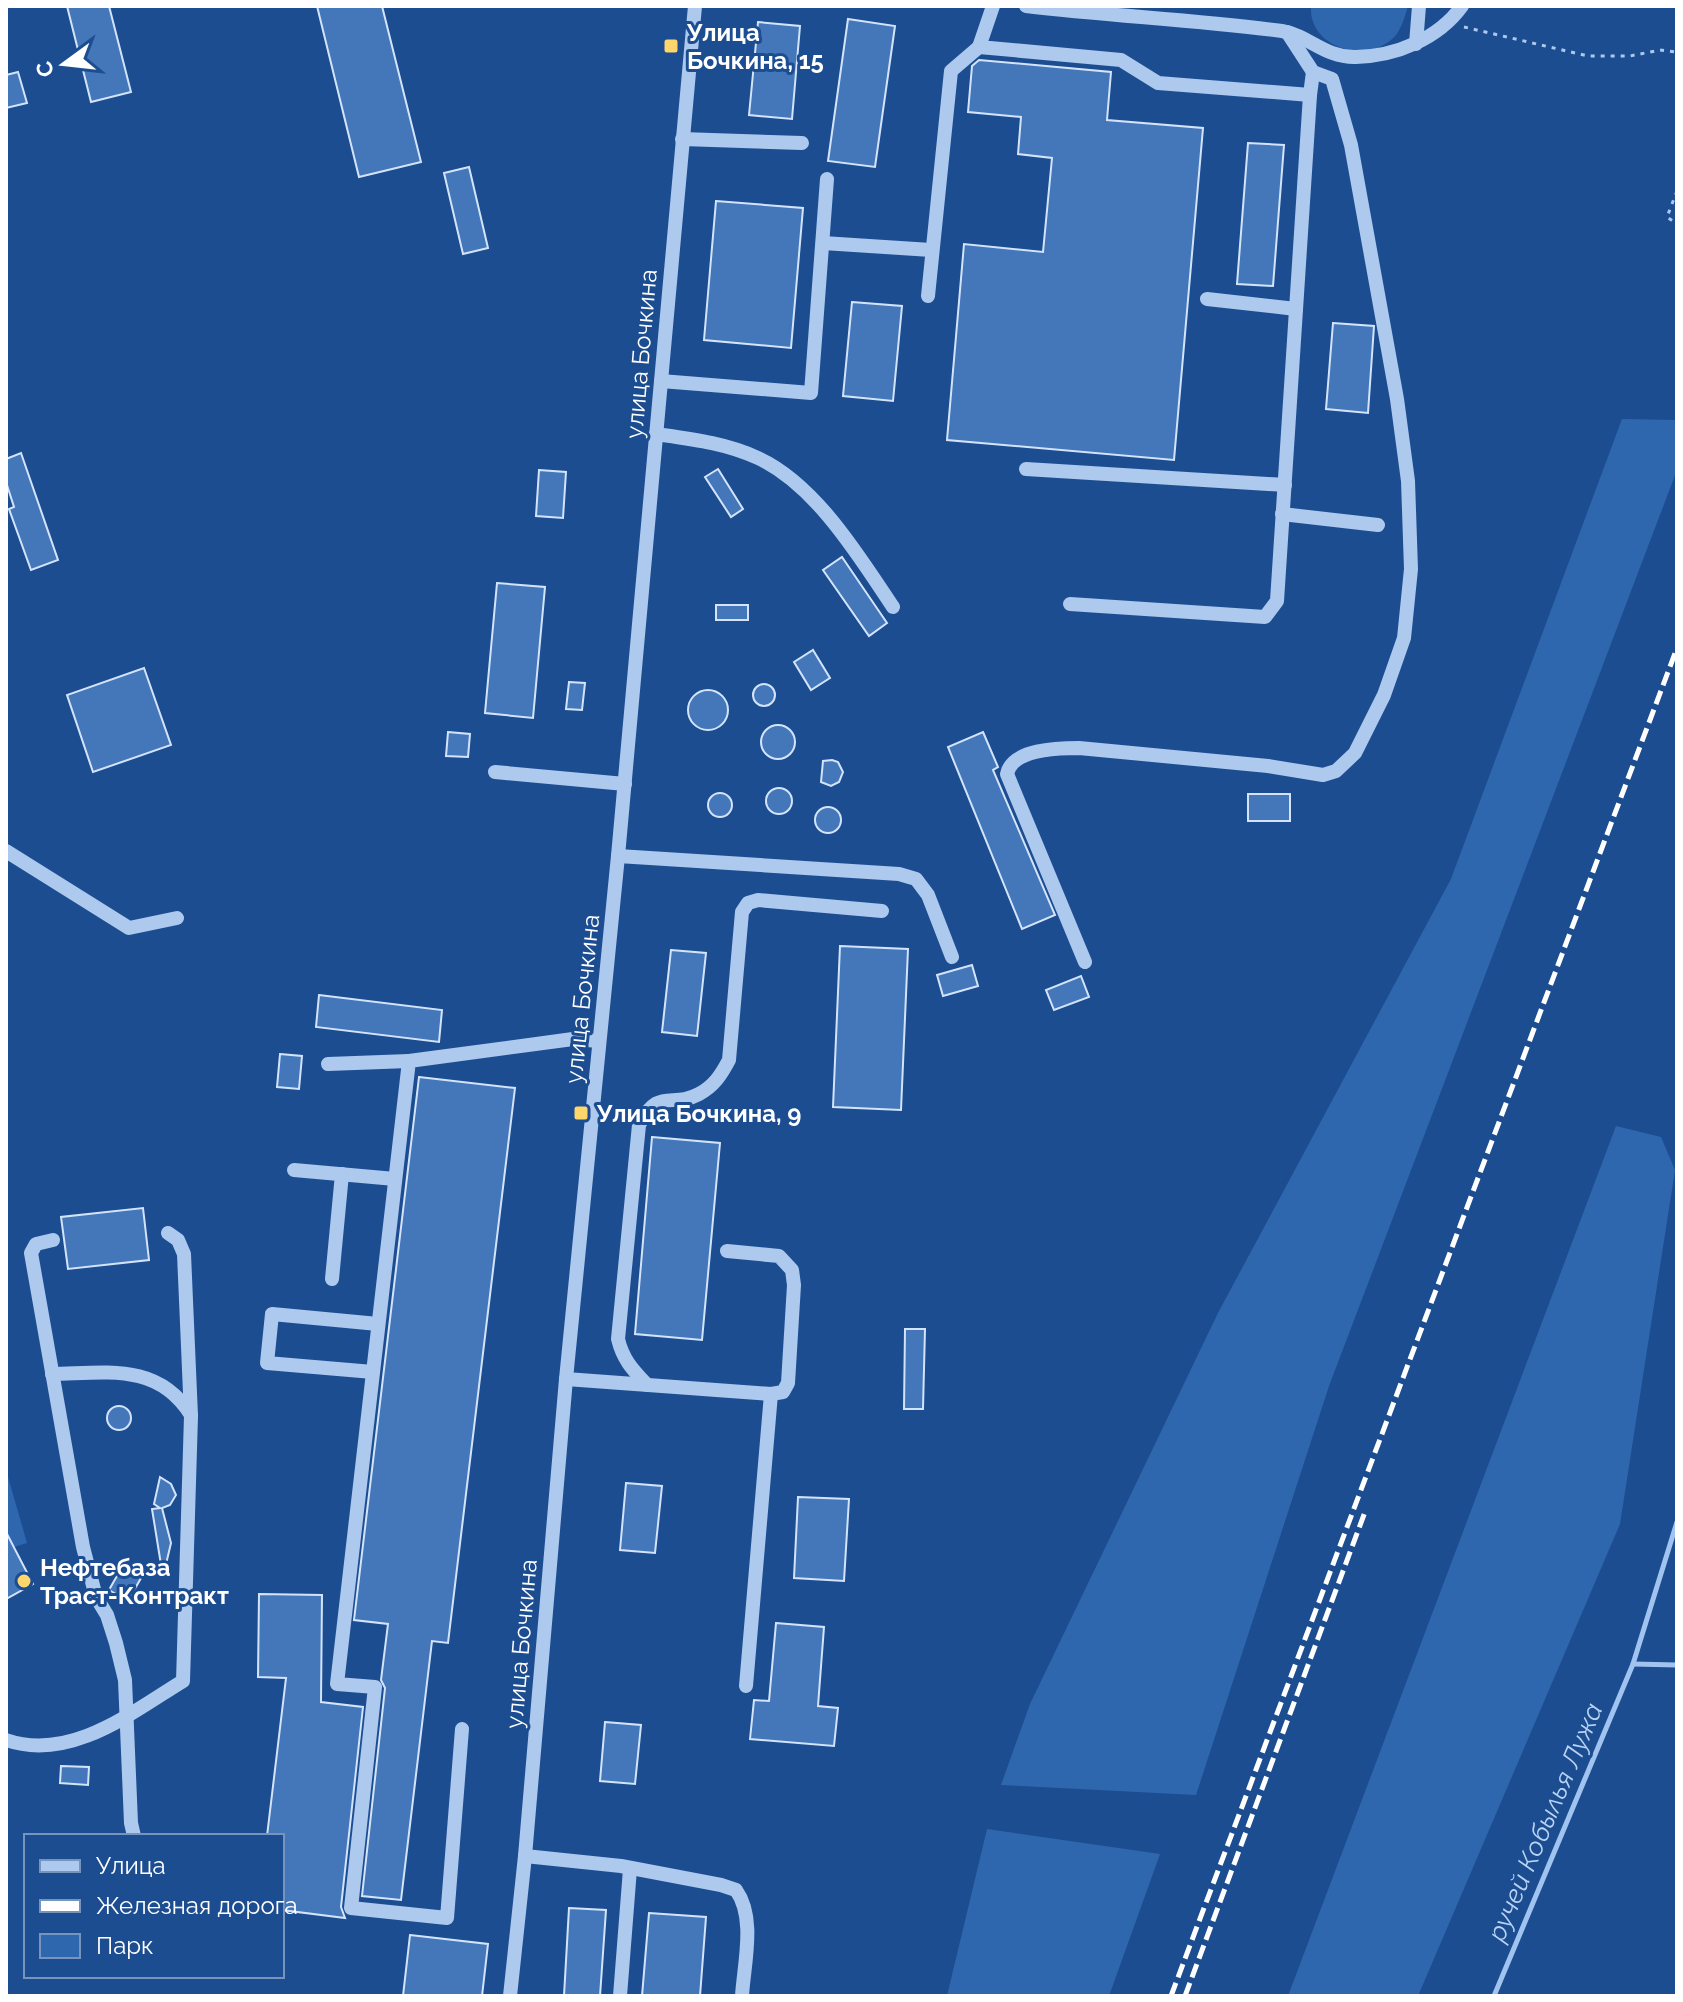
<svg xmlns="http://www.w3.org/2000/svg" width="1683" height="2002" font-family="Raleway,sans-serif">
	<rect width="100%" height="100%" fill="#1c4d91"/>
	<!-- green -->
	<g fill="#2f67af">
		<path d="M1311 6H1408C1405 16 1402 27 1396 35 1370 66 1308 49 1311 6Z"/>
		<polygon points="1622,419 1677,420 1677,470 1329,1386 1196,1795 1001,1785 1030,1704 1218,1313 1451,879"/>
		<polygon points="1616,1126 1661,1137 1675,1170 1620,1524 1418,1996 1288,1996"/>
		<polygon points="6,1470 27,1543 14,1547 6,1538"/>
		<polygon points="987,1829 1160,1854 1109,1996 947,1996"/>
	</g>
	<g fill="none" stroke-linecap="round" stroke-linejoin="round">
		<!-- stream -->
		<g stroke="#a0c3f0" stroke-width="5">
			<polyline points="1633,1664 1677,1665"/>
			<polyline points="1494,1996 1633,1664 1677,1522"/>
		</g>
	</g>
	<!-- building -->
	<g fill="#4477b9" stroke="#d3e4fa" stroke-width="2">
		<polygon points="67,6 109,6 131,92 91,102"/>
		<polygon points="317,6 382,6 421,162 359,177"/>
		<polygon points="848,19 895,26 875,167 828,161"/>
		<polygon points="758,22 800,26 792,119 749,115"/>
		<polygon points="979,60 1111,72 1107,120 1203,128 1174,460 947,440 964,244 1043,252 1052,158 1018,154 1021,117 968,112 972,66"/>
		<polygon points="18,72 27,103 6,108 6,75"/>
		<polygon points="1248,143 1284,145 1273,286 1237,284"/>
		<polygon points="469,167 488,248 463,254 444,173"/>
		<polygon points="716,201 803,208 791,348 704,340"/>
		<polygon points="852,302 902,306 893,401 843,396"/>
		<polygon points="1333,323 1374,326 1368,413 1326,409"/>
		<polygon points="21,453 58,560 31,570 9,509 14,507 6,482 6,459"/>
		<polygon points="718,469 743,509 731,517 705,477"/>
		<polygon points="539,470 566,472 563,518 536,516"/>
		<polygon points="842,557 887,623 869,636 823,570"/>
		<polygon points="497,583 545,587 533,718 485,713"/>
		<rect x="716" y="605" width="32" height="15"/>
		<polygon points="813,650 830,678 811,690 794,662"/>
		<polygon points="144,668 171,745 93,772 67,695"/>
		<polygon points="569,682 585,683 582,710 566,709"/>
		<circle cx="764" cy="695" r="11"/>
		<circle cx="708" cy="710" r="20"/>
		<circle cx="778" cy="742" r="17"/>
		<polygon points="448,732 470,734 468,757 446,756"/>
		<polygon points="983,732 998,767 993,770 1055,915 1022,929 948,747"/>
		<polygon points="832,760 838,762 843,772 839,782 831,786 821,782 823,761"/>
		<circle cx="779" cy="801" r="13"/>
		<circle cx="720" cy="805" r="12"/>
		<rect x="1248" y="794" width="42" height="27"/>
		<circle cx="828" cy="820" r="13"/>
		<polygon points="840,946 908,949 901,1110 833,1107"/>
		<polygon points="671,950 706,953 697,1036 662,1032"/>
		<polygon points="972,965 978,986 943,996 937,975"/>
		<polygon points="1081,976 1089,997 1054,1010 1046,990"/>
		<polygon points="319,995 442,1010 439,1042 316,1027"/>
		<polygon points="280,1054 302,1056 299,1089 277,1087"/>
		<polygon points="419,1077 515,1088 448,1643 432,1641 401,1900 362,1896 385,1688 381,1680 388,1624 354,1620"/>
		<polygon points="652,1137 720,1143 702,1340 635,1334"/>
		<polygon points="143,1208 149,1260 68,1269 61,1217"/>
		<polygon points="905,1329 925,1329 923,1409 904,1409"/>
		<circle cx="119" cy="1418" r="12"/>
		<polygon points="160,1477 171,1484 176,1495 170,1505 162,1508 171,1543 163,1577 152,1509 160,1508 154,1504"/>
		<polygon points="626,1483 662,1486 655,1553 620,1550"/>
		<polygon points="798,1497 849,1499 844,1581 794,1578"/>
		<polygon points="6,1532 33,1584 6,1599"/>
		<polygon points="122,1567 141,1578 128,1601 109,1590"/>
		<polygon points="259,1594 322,1595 321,1702 363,1707 341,1907 345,1918 282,1910 282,1836 267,1836 286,1678 258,1677"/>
		<polygon points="776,1623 824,1627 818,1706 838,1708 834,1746 750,1739 754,1700 769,1701"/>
		<polygon points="605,1722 641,1725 635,1784 600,1781"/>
		<polygon points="61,1766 89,1767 88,1785 60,1783"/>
		<polygon points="569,1908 606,1910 600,1996 564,1996"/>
		<polygon points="649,1913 706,1917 700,1996 642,1996"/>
		<polygon points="410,1935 488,1944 482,1996 403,1996"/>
	</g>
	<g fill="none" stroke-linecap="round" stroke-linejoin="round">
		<!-- path -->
		<g stroke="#adc9ee" stroke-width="3" stroke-dasharray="4 6" stroke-linecap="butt">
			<polyline points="1464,27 1588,56 1630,56 1660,50 1677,52"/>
			<polyline points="1677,191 1667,217 1677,224"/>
		</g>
		<!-- minor -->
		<g stroke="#adc9ee" stroke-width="14">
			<polyline points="993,6 979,47 1121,60 1158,83 1310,95 1313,72"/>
			<path d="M1026 6C1111 16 1197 20 1282 31 1308 35 1325 58 1356 57 1396 56 1438 39 1462 6"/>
			<polyline points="1416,44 1419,6"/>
			<polyline points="682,139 802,143"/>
			<polyline points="823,243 931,250"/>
			<polyline points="928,296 951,71 979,47"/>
			<polyline points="1207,299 1296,309"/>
			<polyline points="661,381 811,393 827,179"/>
			<path d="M656 434C691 439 726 443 758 458 815 484 859 556 893 607"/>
			<polyline points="1026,469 1285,485"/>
			<polyline points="1282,514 1378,525"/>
			<polyline points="1070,604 1265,617 1277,601 1310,95"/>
			<polyline points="495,772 625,784"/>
			<polyline points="6,851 129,928 177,918"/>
			<polyline points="618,856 899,874 916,879 928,895 952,957"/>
			<path d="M1085 962 1007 774C1012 749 1058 748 1079 748L1268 766 1323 775 1336 771 1355 753 1384 695 1404 638 1411 569 1408 481 1397 399 1351 145 1332 79 1313 72 1287 32"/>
			<polyline points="328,1064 409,1061"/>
			<polyline points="294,1170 395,1179"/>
			<polyline points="53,1240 36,1244 31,1253 83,1547 96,1597 107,1615 116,1643 125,1680 131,1823 134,1836"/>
			<polyline points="332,1279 342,1174"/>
			<polyline points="373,1372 267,1363 272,1314 378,1324"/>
			<path d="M52 1374C106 1373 158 1362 191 1415"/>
			<polyline points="566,1379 771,1394 783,1392 788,1383 794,1285 792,1270 779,1256 727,1251"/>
			<path d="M647 1385C633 1370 623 1360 618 1339L639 1125C659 1086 671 1109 699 1094 714 1086 721 1075 729 1060L742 912 748 903 758 900 882 911"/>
			<polyline points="746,1686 771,1394"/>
			<polyline points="462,1729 447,1918 351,1908 375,1687 337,1684 409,1061 573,1039 599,1041"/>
			<path d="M6 1740C70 1762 131 1713 183 1681L191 1416 184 1254 178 1240 168 1233"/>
			<path d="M525 1856 621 1866 721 1885 736 1890C756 1918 744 1963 742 1996"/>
			<polyline points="510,1996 525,1856 566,1379 618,856 695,6"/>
			<polyline points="620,1996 630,1869"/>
		</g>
		<!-- rail -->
		<g stroke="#fff" stroke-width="5" stroke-dasharray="14 6" stroke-linecap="butt">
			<polyline points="1171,1996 1677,648"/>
			<polyline points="1185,1996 1365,1512"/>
		</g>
	</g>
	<!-- markers -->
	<g fill="#fed66b" stroke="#1c4d91" stroke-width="3">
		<rect x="663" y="38" width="16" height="16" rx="4"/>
		<rect x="573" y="1105" width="16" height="16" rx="4"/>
		<circle cx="24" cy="1581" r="8"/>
	</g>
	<g text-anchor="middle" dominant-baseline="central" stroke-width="6" stroke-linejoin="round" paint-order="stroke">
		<!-- poi labels -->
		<g font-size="24" font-weight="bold" fill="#fff" stroke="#1c4d91" text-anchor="start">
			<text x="687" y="32">Улица<tspan x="687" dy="28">Бочкина, 15</tspan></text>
			<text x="597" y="1113">Улица Бочкина, 9</text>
			<text x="40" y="1567">Нефтебаза<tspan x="40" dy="28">Траст-Контракт</tspan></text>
		</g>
		<!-- street labels -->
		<g font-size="24" fill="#fff" stroke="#1c4d91">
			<text transform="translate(641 354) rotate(-85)">улица Бочкина</text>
			<text transform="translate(582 999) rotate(-84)">улица Бочкина</text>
			<text transform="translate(521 1644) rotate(-85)">улица Бочкина</text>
		</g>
		<!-- water labels -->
		<g font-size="26" font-style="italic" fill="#b9d3f5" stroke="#1c4d91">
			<text transform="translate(1545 1822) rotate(-67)">ручей Кобылья Лужа</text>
		</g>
	</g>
	<!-- border -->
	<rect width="1683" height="2002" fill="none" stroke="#ffffff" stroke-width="16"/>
	<!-- legend -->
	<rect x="24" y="1834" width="260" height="144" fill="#1c4d91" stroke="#7794bd" stroke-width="2"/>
	<rect x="40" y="1860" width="40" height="12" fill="#adc9ee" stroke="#7794bd" stroke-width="2"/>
	<text x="96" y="1874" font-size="24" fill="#ffffff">Улица</text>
	<rect x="40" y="1900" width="40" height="12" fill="#ffffff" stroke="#7794bd" stroke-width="2"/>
	<text x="96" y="1914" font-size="24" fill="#ffffff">Железная дорога</text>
	<rect x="40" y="1934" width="40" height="24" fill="#2f67af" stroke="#7794bd" stroke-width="2"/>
	<text x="96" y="1954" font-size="24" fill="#ffffff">Парк</text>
	<!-- north arrow -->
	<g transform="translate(64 64) rotate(255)" stroke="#1c4d91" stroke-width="6" paint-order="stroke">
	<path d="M0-6L14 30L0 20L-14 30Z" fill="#ffffff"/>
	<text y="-12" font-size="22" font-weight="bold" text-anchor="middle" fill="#ffffff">С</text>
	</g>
</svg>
